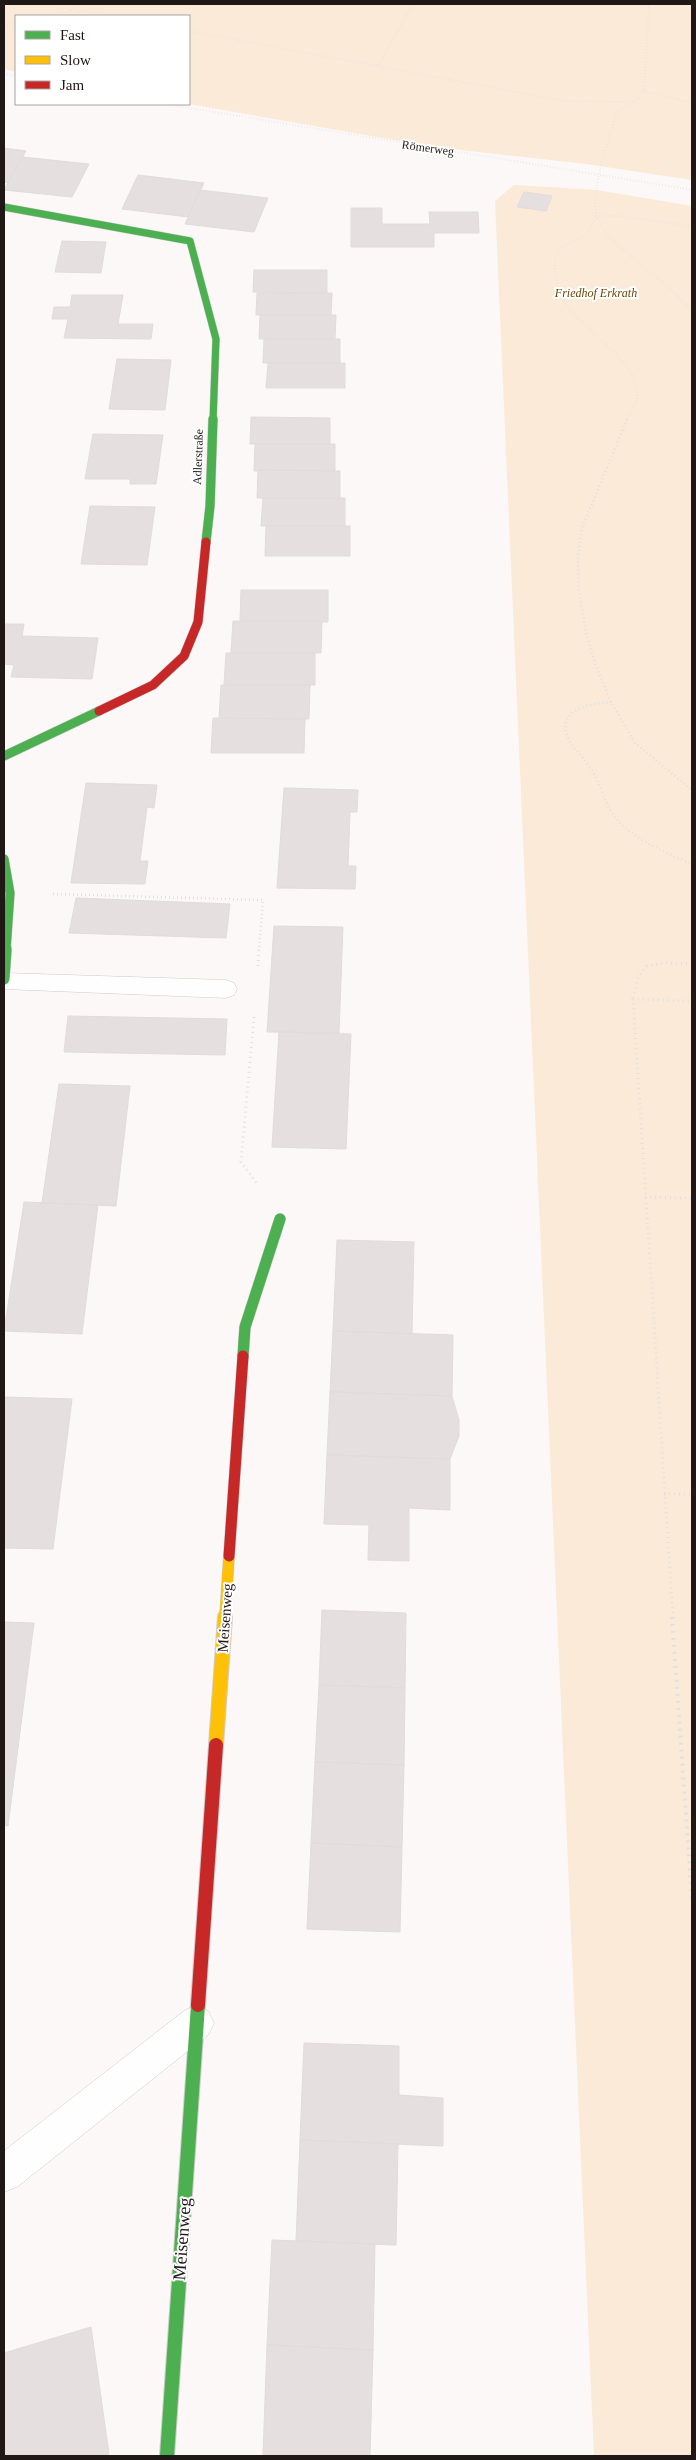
<svg xmlns="http://www.w3.org/2000/svg" width="696" height="2460" font-family="Georgia,serif">
	<rect width="100%" height="100%" fill="#fbf8f7"/>
	<!-- green -->
	<g fill="#fbead7">
		<polygon points="4,4 692,4 692,180 586,164 434,147 189,104 189,16 16,16 16,72 4,69"/>
		<polygon points="514,185 597,190 692,206 692,2456 594,2456 495,201"/>
	</g>
	<!-- building -->
	<g fill="#e5dfe0" stroke="#e2dbdd">
		<polygon points="4,148 26,151 8,183 4,182"/>
		<polygon points="22,157 89,164 72,197 4,190"/>
		<polygon points="138,175 204,183 188,217 122,209"/>
		<polygon points="200,190 268,198 254,232 185,224"/>
		<polygon points="524,192 552,196 546,211 517,207"/>
		<polygon points="351,208 382,208 382,224 430,224 429,212 478,212 479,233 434,233 434,247 351,247"/>
		<polygon points="62,241 106,242 101,273 55,272"/>
		<polygon points="254,270 327,270 327,293 253,292"/>
		<polygon points="257,293 332,293 331,315 256,315"/>
		<polygon points="72,295 123,295 118,324 153,324 151,339 64,338 68,319 52,319 54,307 70,307"/>
		<polygon points="260,315 336,315 335,339 259,339"/>
		<polygon points="264,339 340,339 340,363 263,363"/>
		<polygon points="117,359 171,360 165,410 109,409"/>
		<polygon points="268,363 345,363 345,388 266,388"/>
		<polygon points="251,417 330,418 330,444 250,444"/>
		<polygon points="93,434 163,435 156,484 130,484 130,479 85,479"/>
		<polygon points="255,444 335,444 335,471 254,471"/>
		<polygon points="258,470 340,471 340,498 257,498"/>
		<polygon points="263,498 345,498 345,526 261,526"/>
		<polygon points="90,506 155,507 147,565 81,564"/>
		<polygon points="266,526 350,526 350,556 265,556"/>
		<polygon points="241,590 328,590 328,622 240,621"/>
		<polygon points="233,621 322,621 321,653 231,653"/>
		<polygon points="4,624 24,624 22,636 98,638 92,679 11,677 14,665 4,664"/>
		<polygon points="226,653 315,653 315,685 224,685"/>
		<polygon points="221,685 310,685 309,719 219,719"/>
		<polygon points="213,718 305,719 304,753 211,753"/>
		<polygon points="86,783 157,785 154,808 147,807 140,861 148,861 145,884 71,883"/>
		<polygon points="284,788 358,790 357,812 350,812 348,866 356,866 355,889 277,888"/>
		<polygon points="76,898 230,904 226,938 69,933"/>
		<polygon points="274,926 343,927 339,1033 267,1032"/>
		<polygon points="68,1016 227,1019 225,1055 64,1052"/>
		<polygon points="279,1032 351,1034 346,1149 272,1147"/>
		<polygon points="59,1084 130,1086 116,1206 42,1203"/>
		<polygon points="24,1202 98,1205 82,1334 4,1331"/>
		<polygon points="337,1240 414,1242 412,1334 333,1331"/>
		<polygon points="333,1331 453,1335 452,1396 330,1392"/>
		<polygon points="330,1392 452,1396 459,1420 459,1436 450,1459 327,1455"/>
		<polygon points="4,1397 72,1399 53,1549 4,1548"/>
		<polygon points="327,1455 450,1459 450,1510 409,1508 409,1561 368,1560 369,1525 324,1524"/>
		<polygon points="322,1610 406,1613 405,1688 319,1685"/>
		<polygon points="4,1622 34,1623 8,1826 4,1825"/>
		<polygon points="319,1685 405,1688 404,1765 315,1762"/>
		<polygon points="315,1762 404,1765 402,1847 311,1843"/>
		<polygon points="311,1843 402,1847 400,1932 307,1929"/>
		<polygon points="304,2043 399,2046 399,2095 443,2098 443,2146 300,2140"/>
		<polygon points="300,2140 398,2144 396,2245 296,2241"/>
		<polygon points="272,2240 375,2244 373,2350 267,2345"/>
		<polygon points="91,2327 109,2454 101,2456 4,2456 4,2353"/>
		<polygon points="267,2345 373,2350 370,2456 263,2455"/>
	</g>
	<g fill="none" stroke-linecap="round" stroke-linejoin="round">
		<defs>
			<polygon id="lane" points="4,973 226,980 234,983 237,989 234,995 226,998 4,989"/>
			<polygon id="street" points="196,2005 208,2011 214,2023 208,2035 17,2187 4,2192 4,2151 184,2011"/>
			<polyline id="fast-far3" points="4,207 190,241 216,339 213,421"/>
			<g id="fast-far2">
				<polyline points="206,542 210,506 213,419"/>
				<polyline points="4,756 99,711"/>
				<polyline points="4,859 10,893 6,950"/>
			</g>
			<g id="fast-far1">
				<polyline points="4,979 6,949"/>
				<polyline points="243,1356 245,1327 280,1219"/>
			</g>
			<polyline id="fast" points="167,2456 198,2005"/>
			<polyline id="slow-far1" points="225,1618 229,1556"/>
			<polyline id="slow" points="216,1745 225,1617"/>
			<polyline id="jam-far2" points="99,711 153,685 184,656 198,622 206,542"/>
			<polyline id="jam-far1" points="229,1556 243,1356"/>
			<polyline id="jam" points="198,2005 216,1745"/>
		</defs>
		<!-- lane casing -->
		<use href="#lane" stroke="#d1cbca" stroke-width="1"/>
		<!-- street casing -->
		<use href="#street" stroke="#d1cbca" stroke-width="1"/>
		<!-- fast-far3 casing -->
		<use href="#fast-far3" stroke="#d1cbca" stroke-width="8"/>
		<!-- fast-far2 casing -->
		<use href="#fast-far2" stroke="#d1cbca" stroke-width="10"/>
		<!-- fast-far1 casing -->
		<use href="#fast-far1" stroke="#d1cbca" stroke-width="12"/>
		<!-- fast casing -->
		<use href="#fast" stroke="#d1cbca" stroke-width="16"/>
		<!-- slow-far1 casing -->
		<use href="#slow-far1" stroke="#d1cbca" stroke-width="12"/>
		<!-- slow casing -->
		<use href="#slow" stroke="#d1cbca" stroke-width="16"/>
		<!-- jam-far2 casing -->
		<use href="#jam-far2" stroke="#d1cbca" stroke-width="10"/>
		<!-- jam-far1 casing -->
		<use href="#jam-far1" stroke="#d1cbca" stroke-width="12"/>
		<!-- jam casing -->
		<use href="#jam" stroke="#d1cbca" stroke-width="16"/>
		<!-- path-far3 -->
		<g stroke="#e2e1e1" stroke-width="2" stroke-dasharray="0.5 2.5" stroke-linecap="butt">
			<polyline points="78,4 71,10 108,16"/>
			<polyline points="52,16 71,10"/>
			<polyline points="4,25 16,23"/>
			<polyline points="189,31 565,101 635,102"/>
			<polyline points="378,65 414,4"/>
			<polyline points="4,74 16,76"/>
			<polyline points="644,91 692,103"/>
			<polyline points="165,104 692,190"/>
			<polyline points="596,216 609,238 672,290 692,312"/>
			<polyline points="596,216 619,216 692,226"/>
			<path d="M627 421C630 414 636 404 637 396 640 356 569 327 558 287 543 232 581 254 595 219 598 211 594 204 595 196 599 168 609 139 617 111L635 102 644 91 649 5 639 4"/>
		</g>
		<!-- path-far2 -->
		<g stroke="#e2e1e1" stroke-width="2.5" stroke-dasharray="1 3" stroke-linecap="butt">
			<polyline points="627,419 582,528 578,557 579,592 586,633 597,669 611,702 635,743 692,790"/>
			<path d="M611 702C588 704 553 710 570 742 577 753 587 761 593 772 604 791 605 810 622 825 642 843 668 854 692 864"/>
			<polyline points="53,894 263,900 259,950"/>
		</g>
		<!-- path-far1 -->
		<g stroke="#e2e1e1" stroke-width="3" stroke-dasharray="1 4" stroke-linecap="butt">
			<polyline points="258,966 259,949"/>
			<polyline points="633,998 638,977 647,966 666,963 692,964"/>
			<polyline points="254,1017 241,1162 258,1185"/>
			<polyline points="645,1197 692,1198"/>
			<polyline points="664,1494 692,1494"/>
			<polyline points="673,1618 633,999 692,1001"/>
		</g>
		<!-- path -->
		<polyline stroke="#e2e1e1" stroke-width="4" stroke-dasharray="2 5" stroke-linecap="butt" points="672,1617 692,1900"/>
		<!-- lane -->
		<use href="#lane" fill="#fefefe" fill-rule="evenodd"/>
		<!-- street -->
		<use href="#street" fill="#fefefe" fill-rule="evenodd"/>
		<!-- fast-far3 -->
		<use href="#fast-far3" stroke="#4caf50" stroke-width="7"/>
		<!-- fast-far2 -->
		<use href="#fast-far2" stroke="#4caf50" stroke-width="9"/>
		<!-- fast-far1 -->
		<use href="#fast-far1" stroke="#4caf50" stroke-width="11"/>
		<!-- fast -->
		<use href="#fast" stroke="#4caf50" stroke-width="14"/>
		<!-- slow-far1 -->
		<use href="#slow-far1" stroke="#ffc107" stroke-width="11"/>
		<!-- slow -->
		<use href="#slow" stroke="#ffc107" stroke-width="14"/>
		<!-- jam-far2 -->
		<use href="#jam-far2" stroke="#c62828" stroke-width="9"/>
		<!-- jam-far1 -->
		<use href="#jam-far1" stroke="#c62828" stroke-width="11"/>
		<!-- jam -->
		<use href="#jam" stroke="#c62828" stroke-width="14"/>
	</g>
	<g text-anchor="middle" dominant-baseline="central" stroke-width="4" stroke-linejoin="round" paint-order="stroke">
		<!-- far-street labels -->
		<g font-size="12" fill="#201817" stroke="#fff">
			<text transform="translate(428 148) rotate(8)">Römerweg</text>
			<text transform="translate(198 457) rotate(-88)">Adlerstraße</text>
		</g>
		<!-- far-park labels -->
		<g font-size="12" font-style="italic" fill="#6a4504" stroke="#fff">
			<text x="596" y="293">Friedhof Erkrath</text>
		</g>
		<!-- street labels -->
		<g font-size="15" fill="#201817" stroke="#fff">
			<text transform="translate(225 1618) rotate(-86)">Meisenweg</text>
		</g>
		<!-- near-street labels -->
		<g font-size="18" fill="#201817" stroke="#fff">
			<text transform="translate(182 2239) rotate(-86)">Meisenweg</text>
		</g>
	</g>
	<!-- border -->
	<rect width="696" height="2460" fill="none" stroke="#201817" stroke-width="10"/>
	<!-- legend -->
	<rect x="15" y="15" width="175" height="90" fill="#ffffff" stroke="#a6a3a2"/>
	<rect x="25" y="31" width="25" height="8" fill="#4caf50" stroke="#a6a3a2"/>
	<text x="60" y="40" font-size="15" fill="#201817">Fast</text>
	<rect x="25" y="56" width="25" height="8" fill="#ffc107" stroke="#a6a3a2"/>
	<text x="60" y="65" font-size="15" fill="#201817">Slow</text>
	<rect x="25" y="81" width="25" height="8" fill="#c62828" stroke="#a6a3a2"/>
	<text x="60" y="90" font-size="15" fill="#201817">Jam</text>
</svg>
